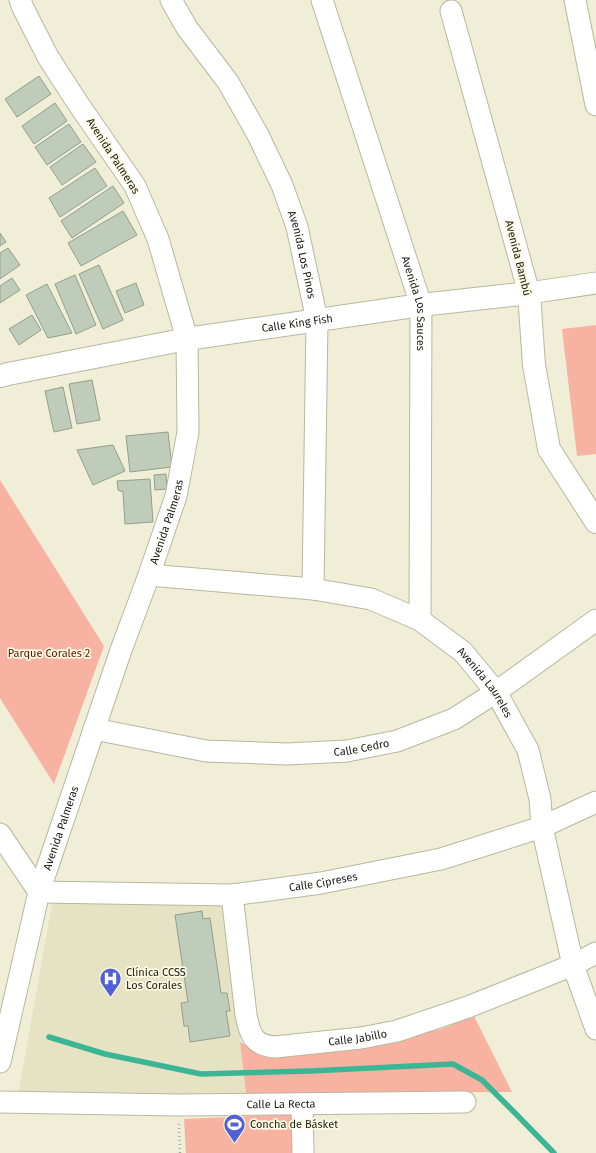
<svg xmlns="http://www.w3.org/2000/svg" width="596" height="1153" font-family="'Fira Sans',sans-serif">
	<rect width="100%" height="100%" fill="#f0eed7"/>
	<!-- built -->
	<path fill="#e5e3c4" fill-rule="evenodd" d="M225 901 246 1093 18 1096 52 903ZM202 911 203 919H210L221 993H227L230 1011H226L230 1036 190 1042 188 1026H184L181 1003 188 1002 175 915Z"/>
	<!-- green -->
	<g fill="#f8b2a1">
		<polygon points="596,325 596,454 577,456 562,329"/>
		<polygon points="0,480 104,646 54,784 0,698"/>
		<polygon points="474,1016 512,1092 246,1093 240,1042 256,1050 383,1043 441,1029"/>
		<polygon points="295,1114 296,1153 186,1153 184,1119"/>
	</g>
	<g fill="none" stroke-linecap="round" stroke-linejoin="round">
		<!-- stream -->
		<polyline stroke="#3bb695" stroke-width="5.5" points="49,1037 105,1054 201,1074 310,1071 453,1064 482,1080 516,1114 554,1153"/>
	</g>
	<!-- building -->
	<g fill="#beccb9" stroke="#919f8c">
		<polygon points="39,76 51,94 17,117 5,99"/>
		<polygon points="55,103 67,121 34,144 22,126"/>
		<polygon points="69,124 81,142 47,165 35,147"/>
		<polygon points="83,144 96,162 62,185 50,167"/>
		<polygon points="95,168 107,186 60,217 49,198"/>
		<polygon points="113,186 124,203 72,238 61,221"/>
		<polygon points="123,211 137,235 81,266 68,243"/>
		<polygon points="0,233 6,242 0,246"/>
		<polygon points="8,248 20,265 0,279 0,253"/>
		<polygon points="99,265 123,320 103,329 79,274"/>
		<polygon points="75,275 96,325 76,334 55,284"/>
		<polygon points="12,278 20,290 0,303 0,286"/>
		<polygon points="136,283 144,305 125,313 116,291"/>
		<polygon points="47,284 72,333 48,338 26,295"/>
		<polygon points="32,315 41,330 19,345 9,329"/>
		<polygon points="92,380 100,420 77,424 69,384"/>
		<polygon points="63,387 72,428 54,432 45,391"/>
		<polygon points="168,432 172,467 130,472 126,436"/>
		<polygon points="113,445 125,471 93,485 77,450"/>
		<polygon points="166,474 167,489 155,490 154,475"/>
		<polygon points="150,479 153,522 125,524 123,492 118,490 117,481"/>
		<polygon points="202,911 203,919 210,918 221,993 227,993 230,1011 226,1011 230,1036 190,1042 188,1026 184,1026 181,1003 188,1002 175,915"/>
	</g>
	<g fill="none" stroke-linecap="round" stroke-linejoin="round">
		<defs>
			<g id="street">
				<path id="s1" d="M171 0 187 28 228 82 258 135 282 185 297 227 317 320 313 589"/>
				<path id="s2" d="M322 0 421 305 420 620"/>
				<polyline points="575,0 596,105"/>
				<polyline points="451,11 529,293 596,283"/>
				<path id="s3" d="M149 575 313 589 371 599 420 620 463 652 496 692 528 750 540 799 542 827 573 965 596 1029"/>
				<path id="s4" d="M94 729 206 751 287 754 347 751 397 741 454 719 496 692 596 620"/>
				<path id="s5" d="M0 834 39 892 232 895 321 883 441 859 542 827 596 802"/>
				<path id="s6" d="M232 895 246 1015C250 1035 253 1045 275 1047L361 1038 397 1031 468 1007 573 965 596 953"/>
				<path id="s7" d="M0 1062 39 892 121 650 149 575 176 496 188 432 187 339 158 239 135 186 77 102 48 57 23 8 20 0"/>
				<path id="s8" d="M0 1102 178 1105 465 1102"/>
				<polyline points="302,1104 303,1153"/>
			</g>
			<g id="secondary">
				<path id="s9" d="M0 376 8 374 187 339 421 305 529 293 534 365 549 449 596 522"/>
			</g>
		</defs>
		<!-- street casing -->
		<use href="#street" stroke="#b9b7a0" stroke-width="23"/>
		<!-- secondary casing -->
		<use href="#secondary" stroke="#b9b7a0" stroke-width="24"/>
		<!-- path -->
		<polyline stroke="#adab99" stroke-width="2.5" stroke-dasharray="1 3" stroke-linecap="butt" points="179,1124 180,1153"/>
		<!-- street -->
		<use href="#street" stroke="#fff" stroke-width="21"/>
		<!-- secondary -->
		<use href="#secondary" stroke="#fff" stroke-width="22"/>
	</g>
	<!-- icons -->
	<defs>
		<symbol id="hospital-pin" viewBox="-11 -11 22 30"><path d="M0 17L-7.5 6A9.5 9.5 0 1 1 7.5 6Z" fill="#5260d6" stroke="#fdfbe4"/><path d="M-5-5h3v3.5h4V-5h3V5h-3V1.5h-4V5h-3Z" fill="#fff"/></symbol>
		<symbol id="stadium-pin" viewBox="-11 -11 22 30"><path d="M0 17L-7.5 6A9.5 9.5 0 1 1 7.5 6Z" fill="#5260d6" stroke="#fdfbe4"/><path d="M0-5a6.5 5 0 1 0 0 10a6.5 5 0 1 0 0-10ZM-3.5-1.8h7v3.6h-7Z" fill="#fff"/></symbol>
	</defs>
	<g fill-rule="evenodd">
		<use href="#hospital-pin" x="98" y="966" width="25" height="34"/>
		<use href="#stadium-pin" x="222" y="1112" width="25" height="34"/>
	</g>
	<g text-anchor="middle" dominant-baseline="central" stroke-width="3.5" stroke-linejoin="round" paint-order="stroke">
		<!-- street labels -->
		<g font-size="11" fill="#222118" stroke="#fdfbe4">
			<text transform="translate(113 156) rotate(57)">Avenida Palmeras</text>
			<text stroke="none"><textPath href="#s1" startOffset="289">Avenida Los Pinos</textPath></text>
			<text transform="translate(518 258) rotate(76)">Avenida Bambú</text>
			<text stroke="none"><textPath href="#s2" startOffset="318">Avenida Los Sauces</textPath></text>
			<text stroke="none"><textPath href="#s9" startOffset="302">Calle King Fish</textPath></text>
			<text stroke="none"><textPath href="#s7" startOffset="566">Avenida Palmeras</textPath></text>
			<text stroke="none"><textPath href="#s3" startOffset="368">Avenida Laureles</textPath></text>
			<text stroke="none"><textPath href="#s4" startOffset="270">Calle Cedro</textPath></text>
			<text stroke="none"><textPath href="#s7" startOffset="242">Avenida Palmeras</textPath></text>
			<text stroke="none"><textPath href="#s5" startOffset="355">Calle Cipreses</textPath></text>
			<text stroke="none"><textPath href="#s6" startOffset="252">Calle Jabillo</textPath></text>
			<text stroke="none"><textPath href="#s8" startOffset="281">Calle La Recta</textPath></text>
		</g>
		<!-- park labels -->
		<g font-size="11" fill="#641200" stroke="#fdfbe4">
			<text x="49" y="653">Parque Corales 2</text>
		</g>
		<!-- poi labels -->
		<g font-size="11" fill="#222118" stroke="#fdfbe4" text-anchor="start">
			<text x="126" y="972">Clínica CCSS<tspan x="126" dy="13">Los Corales</tspan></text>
			<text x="250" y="1124">Concha de Básket</text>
		</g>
	</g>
</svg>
